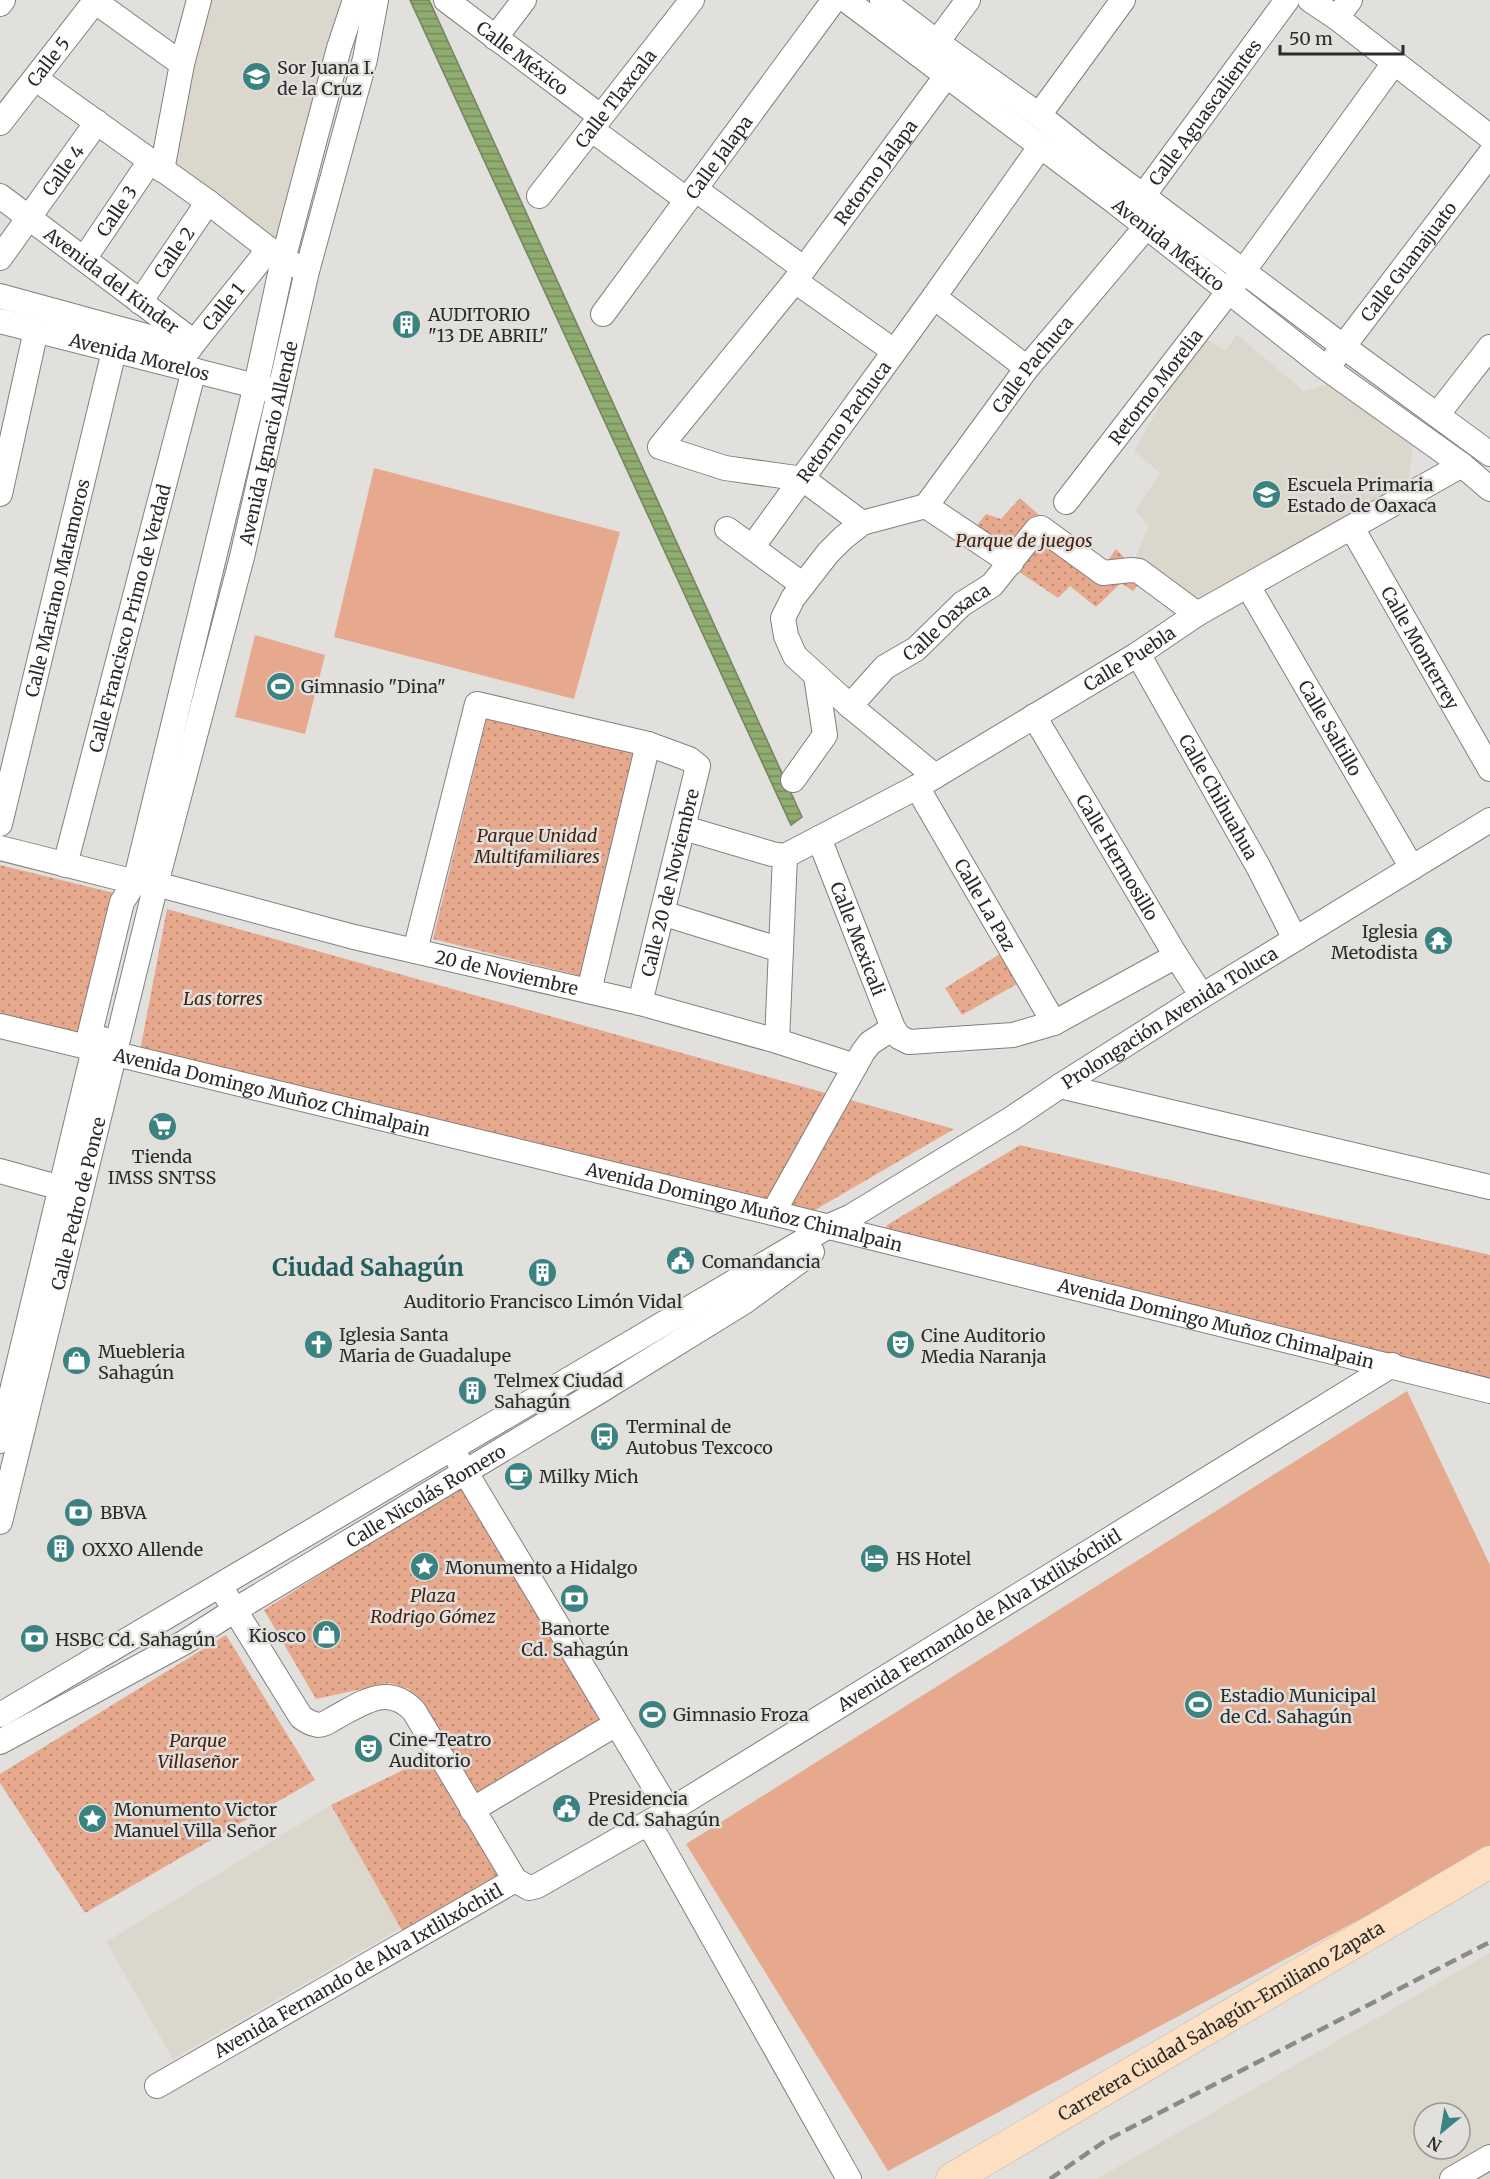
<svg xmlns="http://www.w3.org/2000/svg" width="1490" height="2179" font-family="Merriweather,serif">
	<defs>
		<pattern id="park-dots" width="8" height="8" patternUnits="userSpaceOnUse" patternTransform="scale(1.5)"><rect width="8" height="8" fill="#e6a98d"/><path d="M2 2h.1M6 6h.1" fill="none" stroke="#bb8a73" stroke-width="1.8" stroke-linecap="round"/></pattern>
		<pattern id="water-rules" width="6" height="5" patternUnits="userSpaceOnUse" patternTransform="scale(1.5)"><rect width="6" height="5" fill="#90ac71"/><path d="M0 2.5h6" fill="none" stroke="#768c5d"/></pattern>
	</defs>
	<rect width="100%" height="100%" fill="#e2e0dd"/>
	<!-- built -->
	<g fill="#dbd7cc" fill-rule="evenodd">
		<polygon points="211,0 341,0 277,242 177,166 172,153"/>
		<polygon points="1236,334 1304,391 1332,383 1384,420 1413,446 1409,477 1193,632 1155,579 1134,560 1149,526 1135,511 1160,473 1134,451 1200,335 1226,351"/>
		<polygon points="331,1805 401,1928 173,2059 106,1942"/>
		<path d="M1490 1953V2179H1097ZM1424 2113H1460V2149H1424Z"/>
	</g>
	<!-- grass -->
	<g fill="#e6a98d">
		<polygon points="374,468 620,532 574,699 334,637"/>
		<polygon points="255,635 325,655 305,734 235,717"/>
		<polygon points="1407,1391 1490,1565 1490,1850 888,2171 686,1844"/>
	</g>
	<!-- park -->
	<g fill="url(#park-dots)">
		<polygon points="1020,498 1101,570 1116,549 1144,578 1133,591 1121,583 1096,607 1070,586 1058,598 1012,567 970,534 986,514 1001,519"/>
		<polygon points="488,713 640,751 585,977 433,939"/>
		<polygon points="0,865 122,895 84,1044 0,1023"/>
		<polygon points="167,909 954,1129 815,1210 140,1051"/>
		<polygon points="1003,952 1019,983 962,1015 945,988"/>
		<polygon points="1020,1145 1490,1255 1490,1393 883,1238 887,1225"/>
		<polygon points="462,1485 601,1719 476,1795 409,1689 389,1683 316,1699 264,1610"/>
		<polygon points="226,1635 315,1780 85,1913 0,1783 0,1774"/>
		<polygon points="438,1753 515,1880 408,1941 331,1805"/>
	</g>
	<!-- water -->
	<polygon fill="url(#water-rules)" stroke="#72855c" stroke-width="1.5" points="410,0 429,0 430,2 802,817 791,825"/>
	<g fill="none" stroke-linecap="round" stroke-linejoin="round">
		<defs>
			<g id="minor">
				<polyline points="93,0 182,64"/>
				<path id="s1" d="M446 0 600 116"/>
				<path id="s2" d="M846 0 1115 202 1326 368 1462 465 1490 489"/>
				<polyline points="882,0 937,42 1039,115 1094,159 1344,347 1490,454"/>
				<polyline points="1310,0 1337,18 1490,137"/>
				<polyline points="0,4 3,0"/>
				<polyline points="1337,18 1350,0"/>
				<polyline points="495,38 524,0"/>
				<polyline points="927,52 937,42 968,0"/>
				<polyline points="36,79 208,202 283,260 297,266"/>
				<polyline points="1039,115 1123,0"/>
				<path id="s3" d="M0 123 96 0"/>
				<polyline points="591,129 687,200"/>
				<polyline points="162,170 182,64 199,0"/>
				<polyline points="695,189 803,268"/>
				<path id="s4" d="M0 196 194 342"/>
				<path id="s5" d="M539 196 692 0"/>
				<path id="s6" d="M1143 196 1287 0"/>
				<path id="s7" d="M0 258 97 122"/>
				<path id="s8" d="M84 259 150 161"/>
				<polyline points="795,281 894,351"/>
				<polyline points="0,296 190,348"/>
				<polyline points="934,297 1027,368"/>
				<path id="s9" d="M140 302 208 202"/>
				<path id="s10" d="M603 314 834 0"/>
				<path id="s11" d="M0 321 271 390"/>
				<path id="s12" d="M184 355 269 249"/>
				<path id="s13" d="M1333 360 1490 154"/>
				<polyline points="1437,415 1490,347"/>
				<polyline points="0,494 36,330"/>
				<path id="s14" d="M1066 502 1229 291 1394 63"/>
				<path id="s15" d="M926 506 1027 368 1146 227"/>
				<path id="s16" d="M862 523 803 479 725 468 660 447 795 281 947 75"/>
				<path id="s17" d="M1352 528 1490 769"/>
				<polyline points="727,529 803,585"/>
				<path id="s18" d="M753 546 934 297 1040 147"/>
				<path id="s19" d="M1248 586 1412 868"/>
				<path id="s20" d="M1138 654 1259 868 1295 939"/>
				<path id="s21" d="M850 706 885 667 916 649 962 604 992 585 1037 529 1041 528 1103 573 1131 570 1139 571 1197 614"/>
				<path id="s22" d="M1034 716 1176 956 1202 996"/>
				<polyline points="935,776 850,706 795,656 786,636 783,618 793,598 828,553 843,538 862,523 926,506 1011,563"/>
				<polyline points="793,780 825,735 816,676"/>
				<path id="s23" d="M917 787 1054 1023"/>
				<path id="s24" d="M0 824 114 351"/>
				<path id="s25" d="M684 828 772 854 785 856 917 787 1138 654 1197 614 1462 465"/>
				<path id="s26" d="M819 838 893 1028 899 1037 909 1042 1013 1035 1054 1023 1176 956"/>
				<path id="s27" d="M0 848 135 882 156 884 354 937 640 1003 777 1041 855 1066"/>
				<path id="s28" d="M65 865 194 370"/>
				<polyline points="662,913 781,950"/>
				<polyline points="415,951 477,704 648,744 589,991"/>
				<path id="s29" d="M640 1003 698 766 689 759 648 744"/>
				<path id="s30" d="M0 1026 773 1213 1490 1391"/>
				<polyline points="777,1041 785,856"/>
				<polyline points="94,1049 89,1037 122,902 135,882 256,385 283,260 339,48 355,0"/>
				<polyline points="1060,1086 1490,1187"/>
				<polyline points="0,1171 61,1188"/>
				<polyline points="773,1213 863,1052 870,1043 893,1028"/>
				<polyline points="0,1441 94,1049 103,1039"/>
				<polyline points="457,1458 669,1811"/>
				<path id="s31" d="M0 1522 156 884 242 557 307 271 365 59 376 0"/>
				<path id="s32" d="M220 1586 301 1717C306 1721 312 1724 318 1725 325 1725 331 1720 336 1717 363 1703 388 1683 414 1711L515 1880 529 1888 537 1886 669 1811 1392 1365"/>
				<path id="s33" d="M0 1715 827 1227 850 1217 1011 1119 1060 1086 1202 996 1490 820"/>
				<path id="s34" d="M0 1742 185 1642 235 1610 595 1394 744 1302 812 1252"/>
				<polyline points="472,1810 616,1724"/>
				<polyline points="647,1824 656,1836 849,2179"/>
				<path id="s35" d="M157 2086 515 1880"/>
				<polyline points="1452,2179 1490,2157"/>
			</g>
			<g id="major">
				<path id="s36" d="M952 2179 1490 1862"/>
			</g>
		</defs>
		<!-- minor casing -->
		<use href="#minor" stroke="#82807d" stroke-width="26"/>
		<!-- major casing -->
		<use href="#major" stroke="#bbb" stroke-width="33"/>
		<!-- minor -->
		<use href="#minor" stroke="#fff" stroke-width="24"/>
		<!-- major -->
		<use href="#major" stroke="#fddfc1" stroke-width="32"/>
		<!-- rail -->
		<polyline stroke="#8b8a87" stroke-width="4.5" stroke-dasharray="12 6" stroke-linecap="butt" points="1050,2179 1105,2141 1490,1942"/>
	</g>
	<!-- icons -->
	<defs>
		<symbol id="school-disc" viewBox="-11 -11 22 22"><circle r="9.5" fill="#3b8381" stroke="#e2e0dd"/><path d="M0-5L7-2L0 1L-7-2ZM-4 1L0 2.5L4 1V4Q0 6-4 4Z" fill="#fff"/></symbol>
		<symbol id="building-disc" viewBox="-11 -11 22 22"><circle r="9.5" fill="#3b8381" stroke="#e2e0dd"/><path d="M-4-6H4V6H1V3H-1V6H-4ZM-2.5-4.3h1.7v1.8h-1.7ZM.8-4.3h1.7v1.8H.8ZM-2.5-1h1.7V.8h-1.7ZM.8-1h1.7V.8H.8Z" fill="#fff"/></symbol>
		<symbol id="stadium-disc" viewBox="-11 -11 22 22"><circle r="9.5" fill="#3b8381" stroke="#e2e0dd"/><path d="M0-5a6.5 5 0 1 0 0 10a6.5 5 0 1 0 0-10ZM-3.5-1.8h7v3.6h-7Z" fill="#fff"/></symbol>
		<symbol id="temple-disc" viewBox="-11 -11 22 22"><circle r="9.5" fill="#3b8381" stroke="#e2e0dd"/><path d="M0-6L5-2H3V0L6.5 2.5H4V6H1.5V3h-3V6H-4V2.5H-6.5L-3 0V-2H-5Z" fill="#fff"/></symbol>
		<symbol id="supermarket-disc" viewBox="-11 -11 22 22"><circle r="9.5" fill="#3b8381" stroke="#e2e0dd"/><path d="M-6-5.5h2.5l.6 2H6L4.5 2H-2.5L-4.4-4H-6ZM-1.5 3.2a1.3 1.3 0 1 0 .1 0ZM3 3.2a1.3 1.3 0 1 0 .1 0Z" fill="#fff"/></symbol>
		<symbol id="civic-disc" viewBox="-11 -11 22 22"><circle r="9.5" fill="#3b8381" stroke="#e2e0dd"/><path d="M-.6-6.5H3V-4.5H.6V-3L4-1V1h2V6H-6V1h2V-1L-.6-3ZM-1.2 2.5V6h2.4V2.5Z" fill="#fff"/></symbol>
		<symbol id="church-disc" viewBox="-11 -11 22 22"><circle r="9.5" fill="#3b8381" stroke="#e2e0dd"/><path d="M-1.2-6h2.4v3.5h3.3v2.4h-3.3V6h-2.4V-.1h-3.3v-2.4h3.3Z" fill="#fff"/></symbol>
		<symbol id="theatre-disc" viewBox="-11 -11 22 22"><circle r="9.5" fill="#3b8381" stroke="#e2e0dd"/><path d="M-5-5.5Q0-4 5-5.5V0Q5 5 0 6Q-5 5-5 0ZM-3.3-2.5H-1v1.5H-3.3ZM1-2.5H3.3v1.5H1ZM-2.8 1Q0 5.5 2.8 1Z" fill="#fff"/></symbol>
		<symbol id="shop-disc" viewBox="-11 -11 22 22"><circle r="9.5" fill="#3b8381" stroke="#e2e0dd"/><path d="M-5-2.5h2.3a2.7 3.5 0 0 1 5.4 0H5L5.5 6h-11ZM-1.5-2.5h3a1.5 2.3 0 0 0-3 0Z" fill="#fff"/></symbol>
		<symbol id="bus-disc" viewBox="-11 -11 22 22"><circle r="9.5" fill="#3b8381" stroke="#e2e0dd"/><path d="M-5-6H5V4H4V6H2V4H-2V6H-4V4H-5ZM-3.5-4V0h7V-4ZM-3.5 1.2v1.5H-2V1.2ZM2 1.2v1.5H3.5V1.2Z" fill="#fff"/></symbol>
		<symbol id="cafe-disc" viewBox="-11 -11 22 22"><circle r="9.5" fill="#3b8381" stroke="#e2e0dd"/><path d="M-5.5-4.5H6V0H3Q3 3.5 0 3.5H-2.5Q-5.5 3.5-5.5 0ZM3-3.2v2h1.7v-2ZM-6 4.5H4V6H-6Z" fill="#fff"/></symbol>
		<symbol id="bank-disc" viewBox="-11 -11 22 22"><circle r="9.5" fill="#3b8381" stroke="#e2e0dd"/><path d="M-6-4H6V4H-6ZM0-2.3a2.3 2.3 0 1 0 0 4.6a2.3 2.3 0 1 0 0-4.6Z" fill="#fff"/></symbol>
		<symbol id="hotel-disc" viewBox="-11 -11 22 22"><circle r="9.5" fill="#3b8381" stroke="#e2e0dd"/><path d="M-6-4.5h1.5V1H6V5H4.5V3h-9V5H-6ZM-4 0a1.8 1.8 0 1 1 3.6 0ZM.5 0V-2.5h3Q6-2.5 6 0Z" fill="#fff"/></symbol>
		<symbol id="sight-disc" viewBox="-11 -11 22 22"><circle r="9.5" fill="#3b8381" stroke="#e2e0dd"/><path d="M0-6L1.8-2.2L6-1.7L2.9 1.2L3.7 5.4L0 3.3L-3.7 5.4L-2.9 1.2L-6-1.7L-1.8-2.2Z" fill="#fff"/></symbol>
	</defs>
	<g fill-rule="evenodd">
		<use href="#school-disc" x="240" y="60" width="33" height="33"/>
		<use href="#building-disc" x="390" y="308" width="33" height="33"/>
		<use href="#school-disc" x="1250" y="478" width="33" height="33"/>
		<use href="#stadium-disc" x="264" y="670" width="33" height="33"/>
		<use href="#temple-disc" x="1422" y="924" width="33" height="33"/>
		<use href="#supermarket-disc" x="146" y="1110" width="33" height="33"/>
		<use href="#civic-disc" x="664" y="1244" width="33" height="33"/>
		<use href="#building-disc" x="526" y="1256" width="33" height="33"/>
		<use href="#church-disc" x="302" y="1328" width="33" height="33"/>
		<use href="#theatre-disc" x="884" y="1328" width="33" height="33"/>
		<use href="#shop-disc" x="60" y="1344" width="33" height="33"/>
		<use href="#building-disc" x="456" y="1374" width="33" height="33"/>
		<use href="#bus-disc" x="588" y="1420" width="33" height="33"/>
		<use href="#cafe-disc" x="502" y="1460" width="33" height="33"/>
		<use href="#bank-disc" x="62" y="1496" width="33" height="33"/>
		<use href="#building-disc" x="44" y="1532" width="33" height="33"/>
		<use href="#hotel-disc" x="858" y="1542" width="33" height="33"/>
		<use href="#sight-disc" x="408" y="1550" width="33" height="33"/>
		<use href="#bank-disc" x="558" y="1582" width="33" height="33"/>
		<use href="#shop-disc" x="310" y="1618" width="33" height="33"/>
		<use href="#bank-disc" x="18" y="1622" width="33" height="33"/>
		<use href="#stadium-disc" x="1182" y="1688" width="33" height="33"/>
		<use href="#stadium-disc" x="636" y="1698" width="33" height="33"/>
		<use href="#theatre-disc" x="352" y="1732" width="33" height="33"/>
		<use href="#civic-disc" x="550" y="1792" width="33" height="33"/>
		<use href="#sight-disc" x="76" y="1802" width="33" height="33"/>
	</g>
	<g text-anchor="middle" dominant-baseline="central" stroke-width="5" stroke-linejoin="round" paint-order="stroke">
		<!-- street labels -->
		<g font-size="18" fill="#2c2b2a" stroke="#e2e0dd">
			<text stroke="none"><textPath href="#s1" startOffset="96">Calle México</textPath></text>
			<text stroke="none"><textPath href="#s3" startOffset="78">Calle 5</textPath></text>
			<text stroke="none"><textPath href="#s5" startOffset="124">Calle Tlaxcala</textPath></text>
			<text stroke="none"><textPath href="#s6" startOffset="104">Calle Aguascalientes</textPath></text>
			<text stroke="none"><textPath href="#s10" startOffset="195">Calle Jalapa</textPath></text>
			<text stroke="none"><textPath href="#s7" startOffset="108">Calle 4</textPath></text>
			<text stroke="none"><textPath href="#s16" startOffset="570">Retorno Jalapa</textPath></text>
			<text stroke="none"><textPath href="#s8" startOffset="58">Calle 3</textPath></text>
			<text stroke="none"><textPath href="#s2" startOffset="405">Avenida México</textPath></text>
			<text stroke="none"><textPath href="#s9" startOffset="60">Calle 2</textPath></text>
			<text stroke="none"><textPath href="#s13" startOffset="124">Calle Guanajuato</textPath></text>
			<text stroke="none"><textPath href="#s4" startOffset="140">Avenida del Kinder</textPath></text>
			<text stroke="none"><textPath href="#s12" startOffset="62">Calle 1</textPath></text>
			<text stroke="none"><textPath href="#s11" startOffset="144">Avenida Morelos</textPath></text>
			<text stroke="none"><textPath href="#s15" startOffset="177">Calle Pachuca</textPath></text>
			<text stroke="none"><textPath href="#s14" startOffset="146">Retorno Morelia</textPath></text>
			<text stroke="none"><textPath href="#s18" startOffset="154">Retorno Pachuca</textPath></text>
			<text stroke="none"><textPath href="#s31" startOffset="1112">Avenida Ignacio Allende</textPath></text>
			<text stroke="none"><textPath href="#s24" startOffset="243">Calle Mariano Matamoros</textPath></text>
			<text stroke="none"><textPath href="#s28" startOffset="255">Calle Francisco Primo de Verdad</textPath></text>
			<text stroke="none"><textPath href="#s21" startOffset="129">Calle Oaxaca</textPath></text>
			<text stroke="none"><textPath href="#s17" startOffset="138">Calle Monterrey</textPath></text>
			<text stroke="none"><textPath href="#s25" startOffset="502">Calle Puebla</textPath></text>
			<text stroke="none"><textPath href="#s19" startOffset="164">Calle Saltillo</textPath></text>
			<text stroke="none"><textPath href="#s20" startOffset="164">Calle Chihuahua</textPath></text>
			<text stroke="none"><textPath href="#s22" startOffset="164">Calle Hermosillo</textPath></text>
			<text stroke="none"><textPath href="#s29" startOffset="124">Calle 20 de Noviembre</textPath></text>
			<text stroke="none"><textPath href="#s23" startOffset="136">Calle La Paz</textPath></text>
			<text stroke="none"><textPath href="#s26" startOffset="108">Calle Mexicali</textPath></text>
			<text stroke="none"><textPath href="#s27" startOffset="522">20 de Noviembre</textPath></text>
			<text stroke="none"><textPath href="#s33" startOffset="1362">Prolongación Avenida Toluca</textPath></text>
			<text stroke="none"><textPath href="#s30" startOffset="280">Avenida Domingo Muñoz Chimalpain</textPath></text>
			<text stroke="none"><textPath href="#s31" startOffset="328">Calle Pedro de Ponce</textPath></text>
			<text stroke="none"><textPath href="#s30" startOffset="766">Avenida Domingo Muñoz Chimalpain</textPath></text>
			<text stroke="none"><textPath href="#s30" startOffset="1252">Avenida Domingo Muñoz Chimalpain</textPath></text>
			<text stroke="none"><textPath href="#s34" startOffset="492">Calle Nicolás Romero</textPath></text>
			<text stroke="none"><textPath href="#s32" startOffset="1017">Avenida Fernando de Alva Ixtlilxóchitl</textPath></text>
			<text stroke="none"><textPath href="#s35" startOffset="232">Avenida Fernando de Alva Ixtlilxóchitl</textPath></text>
			<text stroke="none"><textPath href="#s36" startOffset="312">Carretera Ciudad Sahagún-Emiliano Zapata</textPath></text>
		</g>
		<!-- poi labels -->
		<g font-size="18" fill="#2c2b2a" stroke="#e2e0dd" text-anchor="start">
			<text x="277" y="67">Sor Juana I.<tspan x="277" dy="21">de la Cruz</tspan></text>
			<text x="428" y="314">AUDITORIO<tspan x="428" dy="21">"13 DE ABRIL"</tspan></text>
			<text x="1287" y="484">Escuela Primaria<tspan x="1287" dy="21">Estado de Oaxaca</tspan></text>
			<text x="301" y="686">Gimnasio "Dina"</text>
			<text x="1418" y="931" text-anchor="end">Iglesia<tspan x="1418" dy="21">Metodista</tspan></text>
			<text x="162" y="1156" text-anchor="middle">Tienda<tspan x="162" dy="21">IMSS SNTSS</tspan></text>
			<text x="702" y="1261">Comandancia</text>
			<text x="543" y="1301" text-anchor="middle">Auditorio Francisco Limón Vidal</text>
			<text x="339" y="1334">Iglesia Santa<tspan x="339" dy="21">Maria de Guadalupe</tspan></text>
			<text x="921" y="1335">Cine Auditorio<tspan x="921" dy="21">Media Naranja</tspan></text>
			<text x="98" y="1351">Muebleria<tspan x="98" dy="21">Sahagún</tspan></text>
			<text x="494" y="1380">Telmex Ciudad<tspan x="494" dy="21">Sahagún</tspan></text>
			<text x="626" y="1426">Terminal de<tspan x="626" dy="21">Autobus Texcoco</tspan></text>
			<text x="539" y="1476">Milky Mich</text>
			<text x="100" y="1512">BBVA</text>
			<text x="82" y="1549">OXXO Allende</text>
			<text x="896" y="1558">HS Hotel</text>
			<text x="445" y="1567">Monumento a Hidalgo</text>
			<text x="575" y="1628" text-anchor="middle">Banorte<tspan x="575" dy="21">Cd. Sahagún</tspan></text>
			<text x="306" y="1635" text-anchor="end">Kiosco</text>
			<text x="55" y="1639">HSBC Cd. Sahagún</text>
			<text x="1220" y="1695">Estadio Municipal<tspan x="1220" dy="21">de Cd. Sahagún</tspan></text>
			<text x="673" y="1714">Gimnasio Froza</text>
			<text x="389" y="1739">Cine-Teatro<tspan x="389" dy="21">Auditorio</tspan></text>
			<text x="588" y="1798">Presidencia<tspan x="588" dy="21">de Cd. Sahagún</tspan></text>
			<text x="114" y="1809">Monumento Victor<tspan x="114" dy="21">Manuel Villa Señor</tspan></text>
		</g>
		<!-- park labels -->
		<g font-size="18" font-style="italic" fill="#49200b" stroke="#e2e0dd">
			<text x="1024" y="540">Parque de juegos</text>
			<text x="537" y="835">Parque Unidad<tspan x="537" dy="21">Multifamiliares</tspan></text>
			<text x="223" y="998">Las torres</text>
			<text x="433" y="1595">Plaza<tspan x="433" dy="21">Rodrigo Gómez</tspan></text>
			<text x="198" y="1740">Parque<tspan x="198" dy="21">Villaseñor</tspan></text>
		</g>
		<!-- district labels -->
		<g font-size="24" font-weight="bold" fill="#235e5c" stroke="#e2e0dd">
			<text x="368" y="1267">Ciudad Sahagún</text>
		</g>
	</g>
	<!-- north arrow -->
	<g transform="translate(1442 2131) rotate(210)"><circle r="28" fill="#e2e0dd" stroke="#999895" stroke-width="1.5"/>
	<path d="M0-4.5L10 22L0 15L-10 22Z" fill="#3b8381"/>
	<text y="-9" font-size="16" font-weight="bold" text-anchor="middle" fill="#2c2b2a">N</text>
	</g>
	<!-- scale -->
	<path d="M1280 45v9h123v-9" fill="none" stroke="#2c2b2a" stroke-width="3"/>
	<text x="1289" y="45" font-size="18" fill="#2c2b2a" stroke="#e2e0dd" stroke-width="4.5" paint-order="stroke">50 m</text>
</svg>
